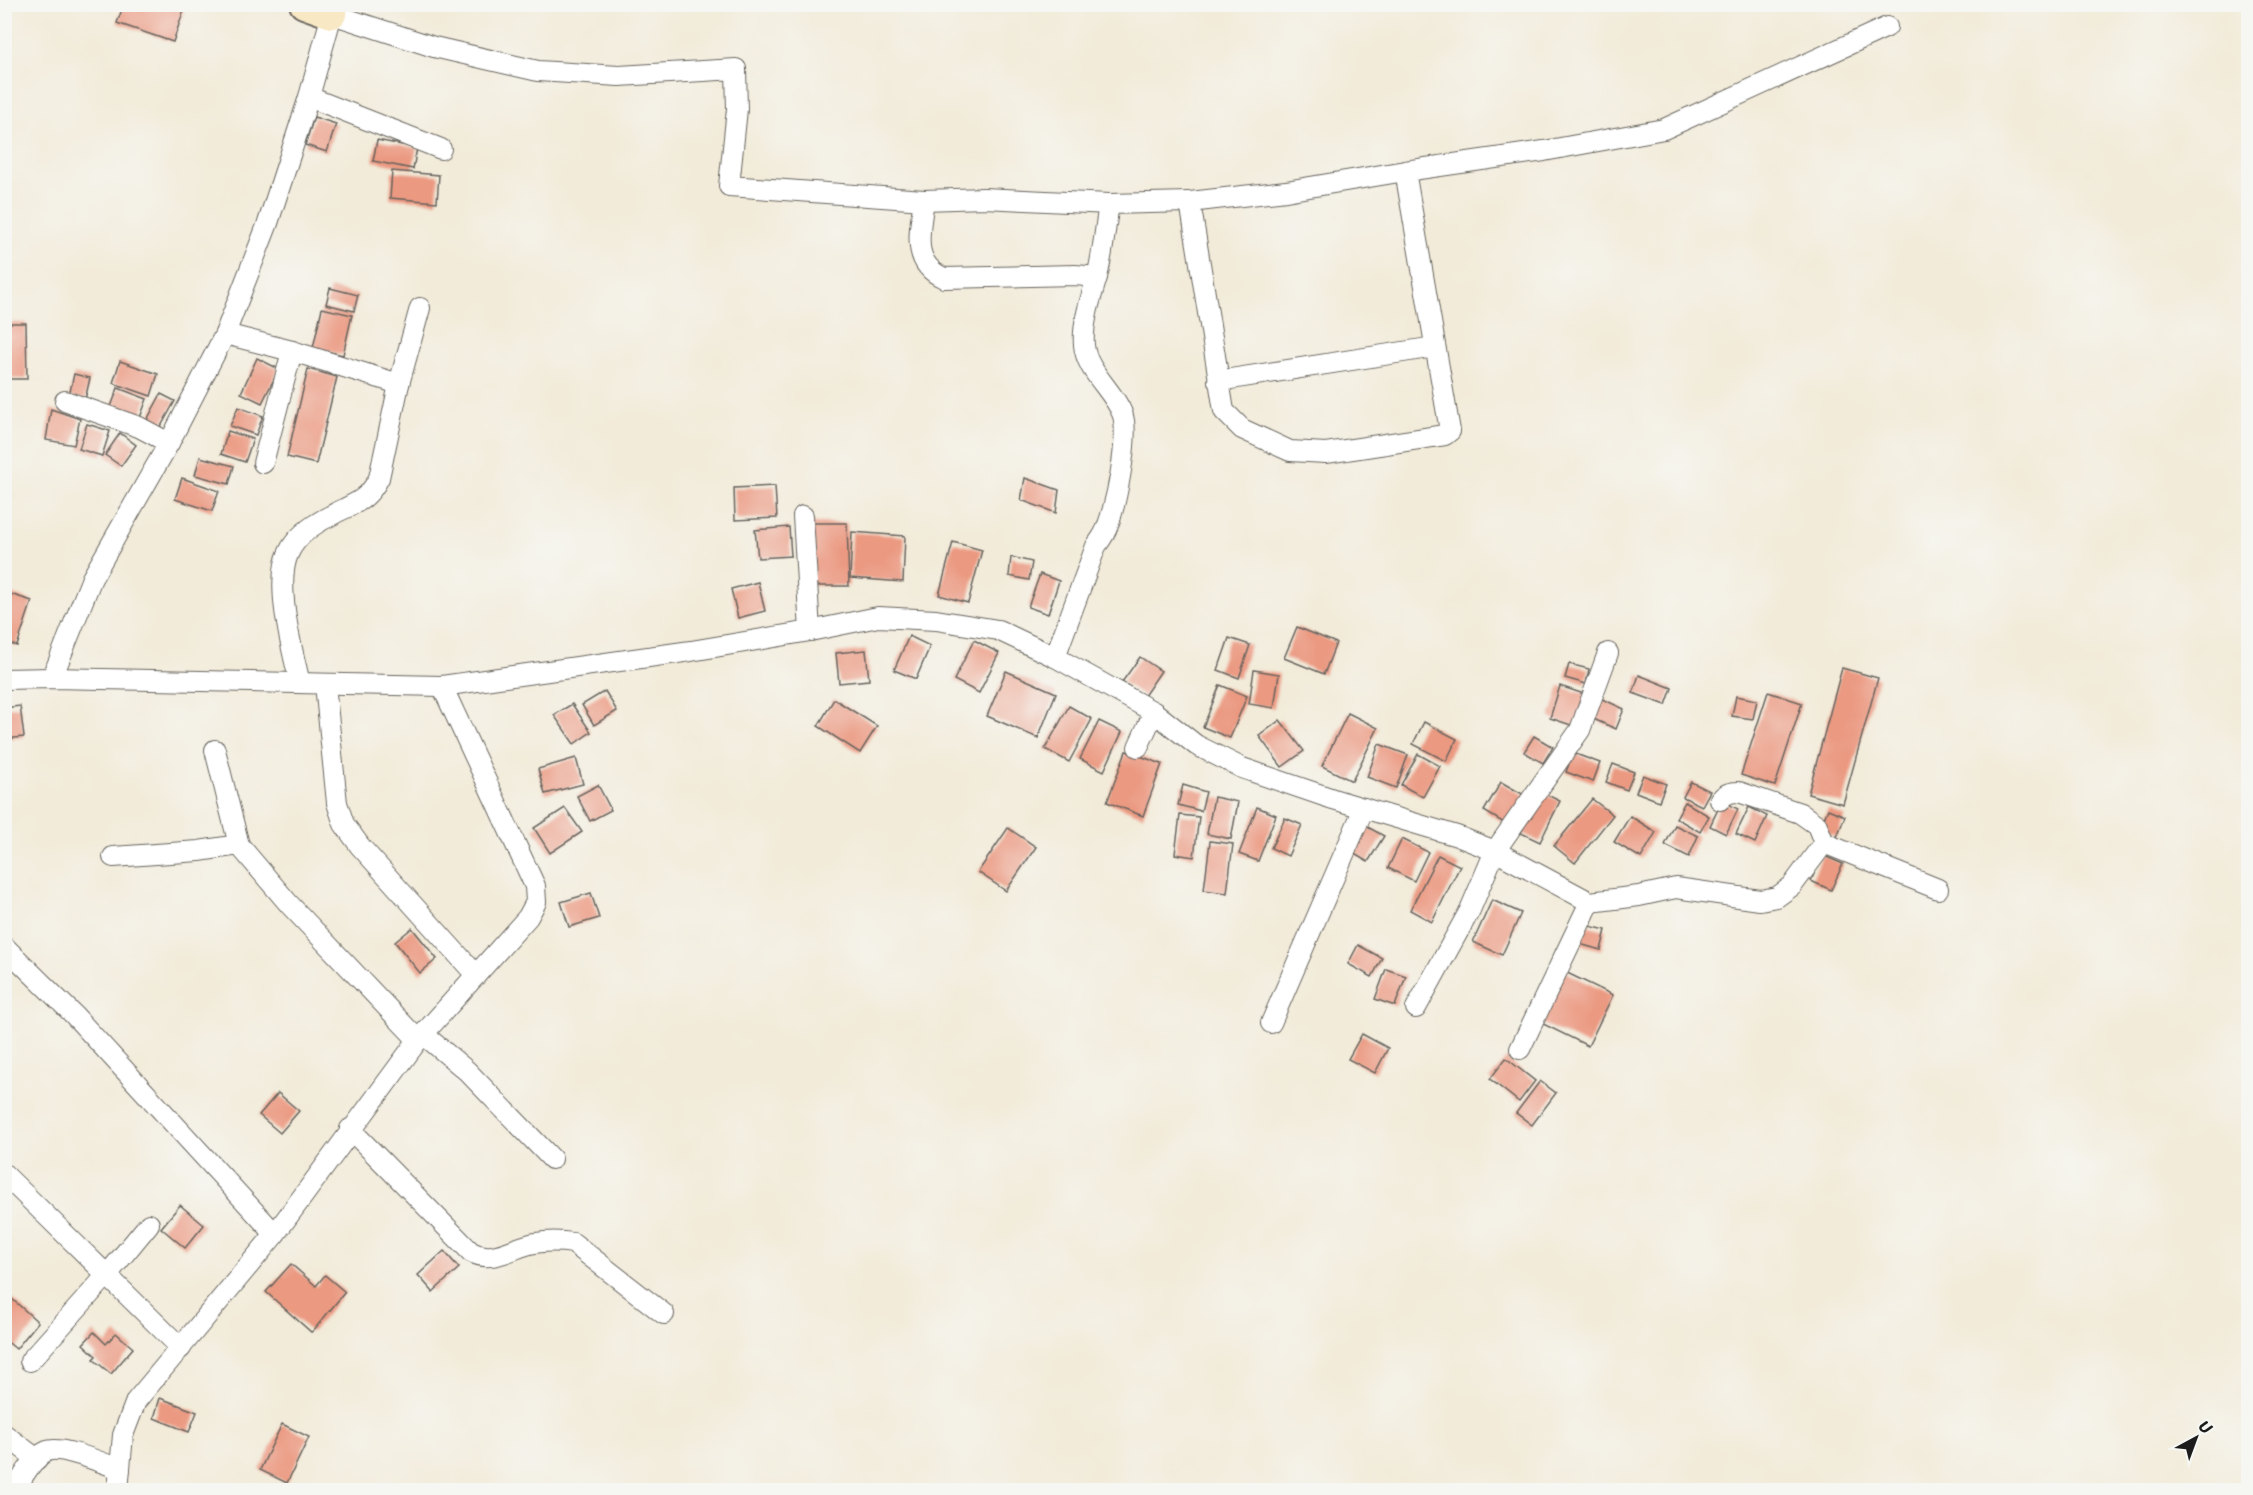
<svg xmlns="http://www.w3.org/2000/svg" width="2253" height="1495" font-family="Sriracha,sans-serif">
	<rect width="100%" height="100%" fill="#f6f6f2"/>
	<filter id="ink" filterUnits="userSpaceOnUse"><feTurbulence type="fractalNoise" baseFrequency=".0167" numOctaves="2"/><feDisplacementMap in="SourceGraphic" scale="12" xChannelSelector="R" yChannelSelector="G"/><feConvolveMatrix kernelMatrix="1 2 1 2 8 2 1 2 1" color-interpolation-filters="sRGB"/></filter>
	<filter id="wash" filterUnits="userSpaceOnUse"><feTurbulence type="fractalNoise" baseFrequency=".008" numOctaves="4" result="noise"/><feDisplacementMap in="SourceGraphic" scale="24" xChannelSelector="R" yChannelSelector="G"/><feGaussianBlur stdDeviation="1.35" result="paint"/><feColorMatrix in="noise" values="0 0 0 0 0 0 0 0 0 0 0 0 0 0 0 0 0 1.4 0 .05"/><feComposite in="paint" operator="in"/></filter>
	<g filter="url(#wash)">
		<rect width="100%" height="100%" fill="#f2ebd9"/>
		<g id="blocks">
			<!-- building -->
			<g fill="#eb9981">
				<polygon points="124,4 186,4 173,42 117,23"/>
				<polygon points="314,117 336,124 327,152 305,145"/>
				<polygon points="377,140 417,148 413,169 373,161"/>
				<polygon points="392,171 439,175 437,202 390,198"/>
				<polygon points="330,288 358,295 354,311 326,304"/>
				<polygon points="322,308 352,315 343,355 313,348"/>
				<polygon points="4,323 26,323 27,379 4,379"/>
				<polygon points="257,358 279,369 262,403 241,393"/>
				<polygon points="120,361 158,374 151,396 113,383"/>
				<polygon points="308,369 337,377 316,464 287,457"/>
				<polygon points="74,374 90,378 85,400 69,396"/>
				<polygon points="118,388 147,399 138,423 109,412"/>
				<polygon points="161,394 175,401 160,428 147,420"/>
				<polygon points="238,407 263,416 256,435 230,426"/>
				<polygon points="51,409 80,419 74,445 46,440"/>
				<polygon points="87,424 110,431 102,456 79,449"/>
				<polygon points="228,431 253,439 245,462 221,454"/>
				<polygon points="120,433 136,445 121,466 105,455"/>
				<polygon points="200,457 234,466 229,484 195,475"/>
				<polygon points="182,478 219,491 212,511 175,499"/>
				<polygon points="1025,478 1059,490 1056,513 1021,500"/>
				<polygon points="775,486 777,518 735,520 734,488"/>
				<polygon points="810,523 847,523 849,586 812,586"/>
				<polygon points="789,527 791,556 758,558 755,530"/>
				<polygon points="852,532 905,536 903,582 850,578"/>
				<polygon points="953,542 982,550 968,603 939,595"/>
				<polygon points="1011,557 1032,562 1029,580 1009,576"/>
				<polygon points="1040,574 1059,581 1048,614 1028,607"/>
				<polygon points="758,582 765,611 738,618 731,589"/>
				<polygon points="4,592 32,601 17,646 4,642"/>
				<polygon points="1297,627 1336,643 1324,674 1284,658"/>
				<polygon points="909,636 930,646 916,679 894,670"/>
				<polygon points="1229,638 1250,645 1239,678 1218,670"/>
				<polygon points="974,640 999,653 979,693 954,680"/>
				<polygon points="866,650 869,680 839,683 836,653"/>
				<polygon points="1140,657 1161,671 1144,696 1122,682"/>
				<polygon points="1569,664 1589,669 1586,684 1565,678"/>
				<polygon points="1842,668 1878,678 1843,804 1808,794"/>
				<polygon points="1254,670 1279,674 1274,708 1249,704"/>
				<polygon points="1006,671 1056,693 1038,738 987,716"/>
				<polygon points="1639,675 1672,688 1666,705 1633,693"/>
				<polygon points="1220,685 1247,696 1230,738 1203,727"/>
				<polygon points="1560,686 1587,695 1577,727 1550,718"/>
				<polygon points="605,691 617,711 594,725 582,705"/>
				<polygon points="1768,692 1802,703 1775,786 1741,775"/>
				<polygon points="1736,696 1757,700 1753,719 1732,716"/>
				<polygon points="1598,697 1624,709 1616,729 1589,717"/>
				<polygon points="834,699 877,726 860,753 818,726"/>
				<polygon points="572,704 591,732 574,744 554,715"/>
				<polygon points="20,706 24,737 4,739 4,708"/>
				<polygon points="1069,706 1092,719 1069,762 1045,749"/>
				<polygon points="1348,713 1378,728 1352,781 1322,766"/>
				<polygon points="1280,720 1304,751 1282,767 1259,736"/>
				<polygon points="1099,721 1122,732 1104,771 1080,759"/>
				<polygon points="1424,722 1457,739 1446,761 1413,744"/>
				<polygon points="1534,736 1553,747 1543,763 1524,752"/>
				<polygon points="1379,744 1408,755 1396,788 1367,777"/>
				<polygon points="1126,751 1162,764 1143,816 1107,802"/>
				<polygon points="1573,753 1600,763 1593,782 1566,772"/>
				<polygon points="1418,754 1440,766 1423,797 1401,785"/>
				<polygon points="576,758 583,784 545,794 538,769"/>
				<polygon points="1613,764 1634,772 1627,790 1606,782"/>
				<polygon points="1643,775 1666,784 1659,801 1636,792"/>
				<polygon points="1501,782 1526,796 1509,826 1484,811"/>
				<polygon points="1691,782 1710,791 1702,806 1683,797"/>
				<polygon points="598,785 611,810 590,821 577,796"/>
				<polygon points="1183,785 1206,792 1201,811 1178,805"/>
				<polygon points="1541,792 1560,801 1540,842 1521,833"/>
				<polygon points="1214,797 1238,802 1231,839 1207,834"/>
				<polygon points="1592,799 1613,815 1575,863 1554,846"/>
				<polygon points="1722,801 1738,809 1726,834 1710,826"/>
				<polygon points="1685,802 1709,816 1700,832 1676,818"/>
				<polygon points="1257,807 1276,815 1258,861 1239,854"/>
				<polygon points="1749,807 1767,816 1755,843 1736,834"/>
				<polygon points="565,808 582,832 550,853 534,828"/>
				<polygon points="1828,809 1845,816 1837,837 1819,830"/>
				<polygon points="1180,815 1199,817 1194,857 1175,854"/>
				<polygon points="1630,816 1656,832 1641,858 1614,842"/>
				<polygon points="1285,818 1302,825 1288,856 1271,848"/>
				<polygon points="1364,825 1384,836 1368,862 1349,851"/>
				<polygon points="1675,825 1698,836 1689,857 1665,845"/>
				<polygon points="1008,828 1036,847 1006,891 978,872"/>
				<polygon points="1402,839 1428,852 1414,881 1388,868"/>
				<polygon points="1210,841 1233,844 1227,893 1204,890"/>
				<polygon points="1438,855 1460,866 1432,922 1410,910"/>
				<polygon points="1822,855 1843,864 1831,890 1811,881"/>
				<polygon points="591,893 599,918 569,927 561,902"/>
				<polygon points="1492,900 1521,913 1502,955 1473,942"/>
				<polygon points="1581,924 1606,930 1601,950 1576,943"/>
				<polygon points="412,928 437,959 420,973 395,942"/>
				<polygon points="1358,945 1382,958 1372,977 1348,964"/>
				<polygon points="1386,969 1406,976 1395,1006 1375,999"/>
				<polygon points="1561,970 1613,995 1588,1046 1537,1021"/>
				<polygon points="1362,1034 1388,1048 1375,1073 1348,1059"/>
				<polygon points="1506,1058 1535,1081 1519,1102 1490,1079"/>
				<polygon points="1540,1081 1556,1093 1532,1125 1516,1113"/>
				<polygon points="278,1093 299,1111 280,1133 259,1115"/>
				<polygon points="180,1205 204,1225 185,1248 161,1228"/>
				<polygon points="444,1251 459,1268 433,1292 418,1275"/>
				<polygon points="291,1264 316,1286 325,1275 345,1292 313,1331 311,1332 266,1292"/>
				<polygon points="11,1298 38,1322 16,1349 4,1339 4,1307"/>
				<polygon points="94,1332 106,1344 116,1333 133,1348 111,1374 93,1359 96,1356 83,1344"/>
				<polygon points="160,1398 197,1412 189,1432 154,1418"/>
				<polygon points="282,1424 309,1437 287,1483 260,1470"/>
			</g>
		</g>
	</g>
	<g filter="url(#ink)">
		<use href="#blocks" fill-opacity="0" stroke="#67645e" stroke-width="1.5"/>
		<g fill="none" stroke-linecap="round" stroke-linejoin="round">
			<defs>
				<g id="street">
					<polyline points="309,97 441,149"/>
					<path d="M924 200C920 230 910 263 944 278L1075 275 1097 277"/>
					<polyline points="1190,202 1286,191 1405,171 1544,151 1664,129 1887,27"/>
					<polyline points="225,334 292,351 399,384 420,308"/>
					<polyline points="1218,381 1435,347"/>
					<polyline points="65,401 139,427 169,443"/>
					<polyline points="263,463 292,351"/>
					<polyline points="803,516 810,631"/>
					<path d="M1055 657 1096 546C1099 542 1102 538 1104 534 1115 514 1131 433 1122 413 1113 390 1086 371 1084 345 1082 323 1091 298 1097 277 1103 254 1105 228 1109 204"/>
					<polyline points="52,678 92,578 169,443 225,334 268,223 309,97 332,14 434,47 538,71 619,76 736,69 737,109 729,186 924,200 984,198 1109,204 1190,202 1224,411 1242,429 1290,451 1326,453 1445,435 1450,431 1405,171"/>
					<polyline points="4,679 52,678 442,686 691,651 810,631 878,617 936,620 998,630 1055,657 1154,712 1196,745 1242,768 1333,799 1457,836 1495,851 1590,902 1639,896 1676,888 1760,900 1777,897 1792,886 1824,843 1938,889"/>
					<path d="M300 683C292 650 274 582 289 552 297 535 314 524 330 516 353 503 366 503 379 478L399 384"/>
					<polyline points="325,684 337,803 344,824 360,846 476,975"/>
					<polyline points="1138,747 1154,712"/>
					<polyline points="215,750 239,845"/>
					<path d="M1720 800C1726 793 1731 792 1739 792L1800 813 1817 825 1824 843"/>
					<polyline points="113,857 199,851 239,845 289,904 418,1040"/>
					<polyline points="4,946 74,1015 275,1234"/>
					<polyline points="1416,1008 1470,910 1495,851 1580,730 1608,653"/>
					<polyline points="1271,1023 1364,808"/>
					<polyline points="423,1034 467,1071 552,1159"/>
					<polyline points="1520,1049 1590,902"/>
					<path d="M350 1129 471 1252C493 1264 512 1247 535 1243 548 1241 560 1241 573 1243L664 1314"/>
					<polyline points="4,1174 181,1348"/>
					<polyline points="30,1361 107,1275 149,1224"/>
					<polyline points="4,1434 37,1459"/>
					<path d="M14 1490C23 1478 32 1458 47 1451 62 1445 104 1464 120 1469"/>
					<polyline points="118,1490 123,1435 136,1401 275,1234 418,1040 528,917 536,902 535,886 442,686"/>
				</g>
				<polyline id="secondary" points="304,4 332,14 334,4"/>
			</defs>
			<!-- street casing -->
			<use href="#street" stroke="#67645e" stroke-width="22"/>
			<!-- secondary casing -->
			<use href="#secondary" stroke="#67645e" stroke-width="32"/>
			<!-- street -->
			<use href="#street" stroke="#fff" stroke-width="20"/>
			<!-- secondary -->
			<use href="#secondary" stroke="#f8e8c3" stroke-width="28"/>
		</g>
	</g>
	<!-- margin -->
	<rect width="2253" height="1495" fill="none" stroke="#f6f6f2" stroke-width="24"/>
	<!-- north arrow -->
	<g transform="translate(2196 1438) rotate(41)" stroke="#f6f6f2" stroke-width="4.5" paint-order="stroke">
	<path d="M0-4.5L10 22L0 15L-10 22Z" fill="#1c1c1c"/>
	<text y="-9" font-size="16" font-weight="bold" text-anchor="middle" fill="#1c1c1c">U</text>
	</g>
</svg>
